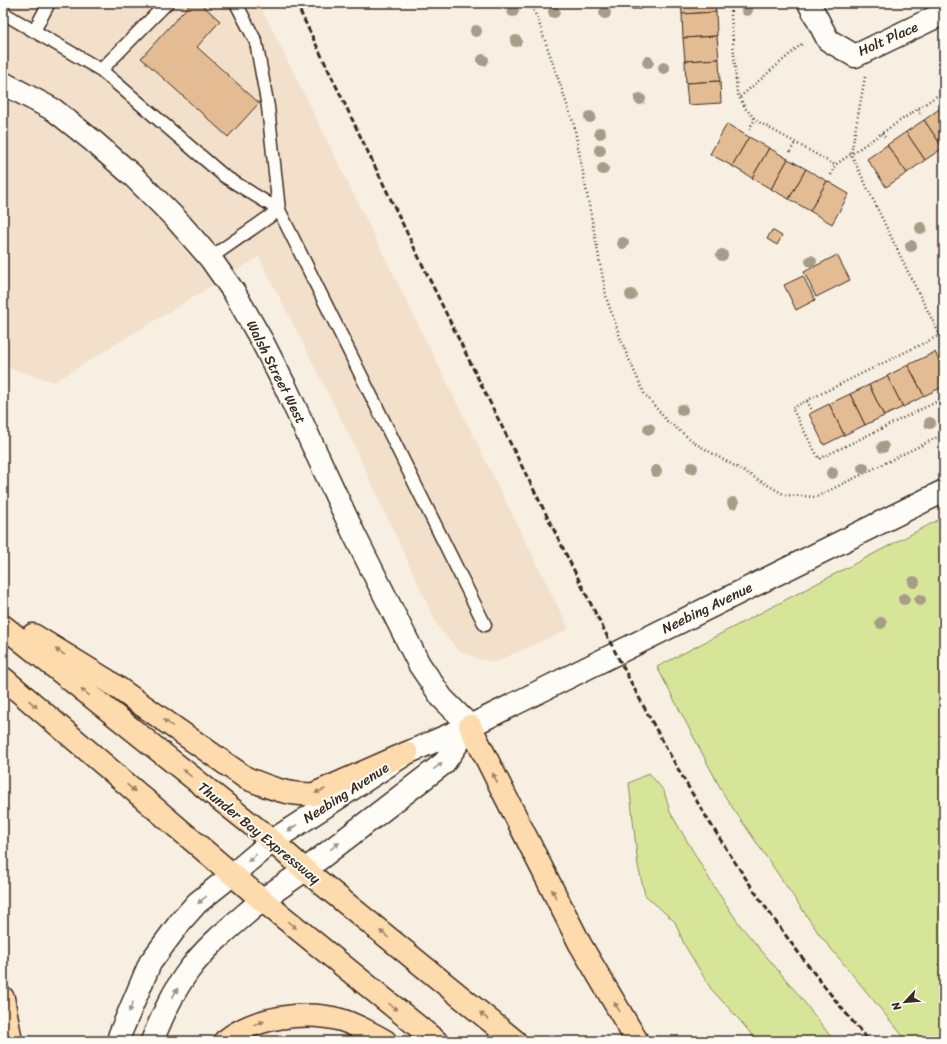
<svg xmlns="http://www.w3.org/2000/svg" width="947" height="1044" font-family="Sriracha,sans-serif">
	<rect width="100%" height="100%" fill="#f8efe3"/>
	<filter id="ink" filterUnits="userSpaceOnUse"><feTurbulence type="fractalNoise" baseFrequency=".025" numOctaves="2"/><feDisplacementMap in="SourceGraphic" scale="8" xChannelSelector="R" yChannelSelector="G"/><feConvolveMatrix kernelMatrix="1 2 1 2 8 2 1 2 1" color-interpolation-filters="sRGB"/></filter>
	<g filter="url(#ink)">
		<!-- built -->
		<polygon fill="#f2e0cb" points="3,3 259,3 569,629 496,662 479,659 458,650 438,627 351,439 259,257 54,382 3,366"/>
		<!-- green -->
		<g fill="#d7e598" stroke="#89885b">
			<polygon points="944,517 944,1041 907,1041 819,934 724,795 657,667"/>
			<polygon points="649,773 664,791 670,812 713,885 740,925 798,994 834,1041 754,1041 752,1035 737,1017 711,989 684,944 675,922 645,895 638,866 629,783"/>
		</g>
		<!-- building -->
		<g fill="#e3bc94" stroke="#3b2a1e">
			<polygon points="191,3 200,3 220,21 197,47 259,103 228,137 141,58"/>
			<polygon points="631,3 641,3 641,9 630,9"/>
			<polygon points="681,3 715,3 716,12 682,14"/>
			<polygon points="716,12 717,36 683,38 682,14"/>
			<polygon points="717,36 719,59 685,61 683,38"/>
			<polygon points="719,59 720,81 686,83 685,61"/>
			<polygon points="720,81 721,103 688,105 686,83"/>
			<polygon points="942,107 944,110 943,148 924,120"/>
			<polygon points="924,120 943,148 925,160 906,132"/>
			<polygon points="727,124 749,137 732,166 710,154"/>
			<polygon points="906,132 925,160 907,173 887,145"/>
			<polygon points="749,137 769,148 752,178 732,166"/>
			<polygon points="887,145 907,173 886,187 867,159"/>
			<polygon points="769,148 788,159 771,189 752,178"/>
			<polygon points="788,159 806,169 789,199 771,189"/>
			<polygon points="806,169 827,181 810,211 789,199"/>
			<polygon points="827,181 849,194 832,224 810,211"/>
			<polygon points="772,230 782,236 777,245 767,239"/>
			<polygon points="837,255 850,280 816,297 804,272"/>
			<polygon points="803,276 815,300 796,310 784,285"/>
			<polygon points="935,352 944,371 944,386 924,396 908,365"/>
			<polygon points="908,365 924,396 903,407 887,376"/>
			<polygon points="887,376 903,407 884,416 869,385"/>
			<polygon points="869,385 884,416 865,425 850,394"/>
			<polygon points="850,394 865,425 844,435 829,404"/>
			<polygon points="829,404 844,435 824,445 809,414"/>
		</g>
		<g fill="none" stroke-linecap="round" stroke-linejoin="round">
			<defs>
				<g id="service">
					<polyline points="236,3 256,42 268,107 279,210 485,625"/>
					<polyline points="3,13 101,70 224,176 279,210 210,258"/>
					<polyline points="34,31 49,3"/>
					<polyline points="101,70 167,3"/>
				</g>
				<g id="minor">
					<polyline points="809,3 828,40 855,56 944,13"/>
					<polyline points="118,1041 120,1034 150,963 181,921 197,903 232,875"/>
					<path d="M152 1041C162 1017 173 991 189 970 209 943 237 922 262 900"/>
				</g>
				<polyline id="tertiary" points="3,83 54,110 93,141 132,175 176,219 210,258 234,292 262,341 285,386 354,534 419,664 442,698 470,726"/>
				<g id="secondary">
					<polyline points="232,875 272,841 407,753 470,726 944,491"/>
					<polyline points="262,900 305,870 444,763 470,726"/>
				</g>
				<g id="trunk">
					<polyline points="3,626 272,841 305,870 515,1041"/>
					<path d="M33 635 108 681 246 778C268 787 290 796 314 794L407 753"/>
					<polyline points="3,678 262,900 436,1041"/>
					<polyline points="470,726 580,944 637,1041"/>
					<polyline points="3,998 11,1041"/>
					<path d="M225 1041C254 1017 305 1010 341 1020 352 1023 375 1035 385 1041"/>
				</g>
			</defs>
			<!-- service casing -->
			<use href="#service" stroke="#3b2a1e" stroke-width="15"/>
			<!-- minor casing -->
			<use href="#minor" stroke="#3b2a1e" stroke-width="25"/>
			<!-- tertiary casing -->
			<use href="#tertiary" stroke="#3b2a1e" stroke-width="25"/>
			<!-- secondary casing -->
			<use href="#secondary" stroke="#3b2a1e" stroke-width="25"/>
			<!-- trunk casing -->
			<use href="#trunk" stroke="#3b2a1e" stroke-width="25"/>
			<!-- path -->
			<g stroke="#3b2a1e" stroke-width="2.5" stroke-dasharray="1 3" stroke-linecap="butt">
				<polyline points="530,3 538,20 574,125 607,300 624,348 644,393 667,421 698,445 785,495 816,497 944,434"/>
				<polyline points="730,3 737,93 746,109 757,121 835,165 944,91"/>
				<polyline points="865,77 851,154 911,278 944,343"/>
				<polyline points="740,97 803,43"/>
				<polyline points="918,109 922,116"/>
				<polyline points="749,129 755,119"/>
				<polyline points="882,133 886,139"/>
				<polyline points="790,152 795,143"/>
				<polyline points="831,175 835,165"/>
				<polyline points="944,333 792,408 819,459 944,398"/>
				<polyline points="807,401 811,409"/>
			</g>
			<!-- service -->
			<use href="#service" stroke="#fdfcf7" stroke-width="12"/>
			<!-- minor -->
			<use href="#minor" stroke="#fdfcf7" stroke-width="22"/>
			<!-- tertiary -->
			<use href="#tertiary" stroke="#fdfcf7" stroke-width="22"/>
			<!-- secondary -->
			<use href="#secondary" stroke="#fdfcf7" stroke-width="22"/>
			<!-- trunk -->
			<use href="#trunk" stroke="#fedbac" stroke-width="22"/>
			<!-- rail -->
			<path stroke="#3b2a1e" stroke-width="3" stroke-dasharray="6 3" stroke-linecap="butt" d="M296 3C377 170 456 337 540 502 588 598 635 695 689 788 741 877 802 962 869 1041"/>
		</g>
		<!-- trees -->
		<g fill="#a69c87">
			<circle cx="747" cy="10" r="6"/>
			<circle cx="513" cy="11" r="6"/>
			<circle cx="554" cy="12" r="6"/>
			<circle cx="605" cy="13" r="6"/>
			<circle cx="476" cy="31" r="6"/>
			<circle cx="516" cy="41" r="6"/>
			<circle cx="483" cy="60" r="6"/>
			<circle cx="648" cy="62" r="6"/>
			<circle cx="664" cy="68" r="6"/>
			<circle cx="640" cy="99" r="6"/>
			<circle cx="590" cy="117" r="6"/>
			<circle cx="600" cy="133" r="6"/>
			<circle cx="600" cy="150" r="6"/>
			<circle cx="603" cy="169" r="6"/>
			<circle cx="921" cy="228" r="6"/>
			<circle cx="623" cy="243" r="6"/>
			<circle cx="911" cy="246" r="6"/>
			<circle cx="722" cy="255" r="6"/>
			<circle cx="811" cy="261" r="6"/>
			<circle cx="631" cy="295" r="6"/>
			<circle cx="682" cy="410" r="6"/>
			<circle cx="930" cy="423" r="6"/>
			<circle cx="649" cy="429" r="6"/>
			<circle cx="883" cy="447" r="6"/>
			<circle cx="692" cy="468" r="6"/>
			<circle cx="863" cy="468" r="6"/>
			<circle cx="656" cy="471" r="6"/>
			<circle cx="832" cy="473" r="6"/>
			<circle cx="733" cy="503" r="6"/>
			<circle cx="914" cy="582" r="6"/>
			<circle cx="904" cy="599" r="6"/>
			<circle cx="920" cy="600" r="6"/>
			<circle cx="881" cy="623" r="6"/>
		</g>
		<!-- one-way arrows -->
		<defs><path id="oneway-solid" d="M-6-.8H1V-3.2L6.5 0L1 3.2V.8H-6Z"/></defs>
		<g fill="#9c8265">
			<use href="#oneway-solid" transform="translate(60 652) rotate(-148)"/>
			<use href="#oneway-solid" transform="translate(85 692) rotate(-141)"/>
			<use href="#oneway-solid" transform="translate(33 704) rotate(41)"/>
			<use href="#oneway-solid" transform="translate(168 723) rotate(-145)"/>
			<use href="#oneway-solid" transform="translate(187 773) rotate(-141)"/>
			<use href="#oneway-solid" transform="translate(495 778) rotate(-116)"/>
			<use href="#oneway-solid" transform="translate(131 788) rotate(41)"/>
			<use href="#oneway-solid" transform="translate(320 791) rotate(157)"/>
			<use href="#oneway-solid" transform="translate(554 894) rotate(-117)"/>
			<use href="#oneway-solid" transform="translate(292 925) rotate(39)"/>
			<use href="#oneway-solid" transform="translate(384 934) rotate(-141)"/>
			<use href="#oneway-solid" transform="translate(393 1007) rotate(39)"/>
			<use href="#oneway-solid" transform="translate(617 1007) rotate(-121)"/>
			<use href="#oneway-solid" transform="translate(484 1016) rotate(-141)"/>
			<use href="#oneway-solid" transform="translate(259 1023) rotate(-18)"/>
		</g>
		<g fill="#9c938a">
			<use href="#oneway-solid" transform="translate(438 766) rotate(-37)"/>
			<use href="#oneway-solid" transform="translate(292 828) rotate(147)"/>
			<use href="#oneway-solid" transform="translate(335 846) rotate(-38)"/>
			<use href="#oneway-solid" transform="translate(252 858) rotate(140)"/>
			<use href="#oneway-solid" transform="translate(202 900) rotate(140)"/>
			<use href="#oneway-solid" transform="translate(175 993) rotate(-60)"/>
			<use href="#oneway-solid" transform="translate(131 1007) rotate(112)"/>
		</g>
	</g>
	<g text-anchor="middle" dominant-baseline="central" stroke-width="4" stroke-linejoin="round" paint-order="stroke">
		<!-- street labels -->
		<g font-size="14" fill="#3b2a1e" stroke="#fdfcf7">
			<text transform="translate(888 39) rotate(-24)">Holt Place</text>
			<text transform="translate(276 372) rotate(63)">Walsh Street West</text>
			<text transform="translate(707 608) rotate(-26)">Neebing Avenue</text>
			<text transform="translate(346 793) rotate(-33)">Neebing Avenue</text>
			<text transform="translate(259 833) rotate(39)">Thunder Bay Expressway</text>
		</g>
	</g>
	<!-- margin -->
	<rect width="947" height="1044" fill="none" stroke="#fdfcf7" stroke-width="16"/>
	<rect x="8" y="8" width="931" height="1028" fill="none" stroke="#3b2a1e" stroke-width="1.5" filter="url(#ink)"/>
	<!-- north arrow -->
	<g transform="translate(905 1002) rotate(244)" stroke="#fdfcf7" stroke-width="3" paint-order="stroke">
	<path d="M0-3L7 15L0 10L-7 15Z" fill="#3b2a1e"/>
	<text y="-6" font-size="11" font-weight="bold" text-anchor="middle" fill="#3b2a1e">N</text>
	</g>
</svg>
